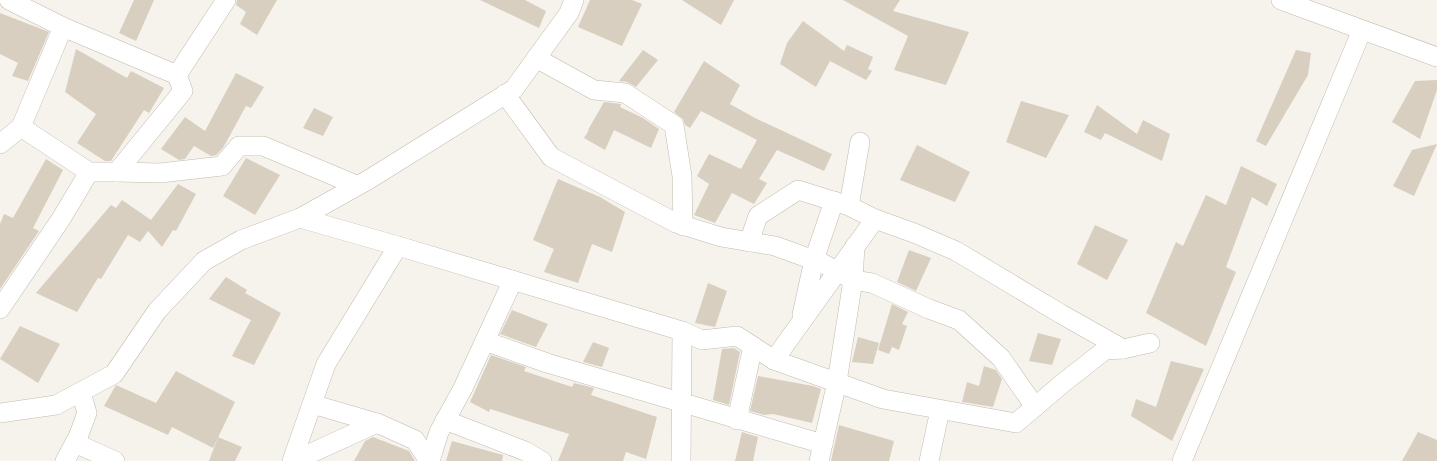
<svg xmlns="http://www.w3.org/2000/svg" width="1437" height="461" font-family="'Exo 2',sans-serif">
	<rect width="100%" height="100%" fill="#f6f3ec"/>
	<!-- building -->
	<g fill="#d8cfc1">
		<polygon points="134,0 154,0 136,41 119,33"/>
		<polygon points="237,0 277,0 257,35 240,24 246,12 236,5"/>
		<polygon points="480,0 525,0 546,11 539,28"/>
		<polygon points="590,0 632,0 642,4 622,46 578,27"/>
		<polygon points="682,0 734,0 721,25"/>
		<polygon points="843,0 900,0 893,11 969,32 946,85 894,70 908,36"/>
		<polygon points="0,13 49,32 28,81 12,76 18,63 0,54"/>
		<polygon points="803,21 844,51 847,45 873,57 868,69 872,71 866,80 830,61 816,87 780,64 787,43"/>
		<polygon points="76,49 127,78 131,71 164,88 149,113 144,110 111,161 105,161 77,143 96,114 65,92"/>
		<polygon points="643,50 658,60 636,87 627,82 619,81"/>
		<polygon points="1296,50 1311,53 1308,75 1266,146 1256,141"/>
		<polygon points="704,61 740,85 730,104 755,118 832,154 824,171 777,150 759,179 767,183 754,204 732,193 715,223 694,215 709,184 697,176 709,154 741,169 757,140 701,111 690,128 685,125 683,119 674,112"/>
		<polygon points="236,73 264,87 251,108 246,106 223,148 216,155 211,156 194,146 185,159 179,160 161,149 185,117 205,131"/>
		<polygon points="1437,80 1437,90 1420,139 1392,122 1415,81"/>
		<polygon points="1021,101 1069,115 1046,158 1006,142"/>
		<polygon points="604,102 621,104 620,107 643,118 659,129 651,148 614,130 605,150 584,138 589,130 588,130"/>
		<polygon points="1097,105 1137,134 1143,120 1170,134 1162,161 1105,133 1101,140 1084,132"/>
		<polygon points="314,108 333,117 323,136 303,128"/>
		<polygon points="1437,144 1414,196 1393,186 1412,150"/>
		<polygon points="917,145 970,172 955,202 900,180"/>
		<polygon points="246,158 280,175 255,215 223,196"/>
		<polygon points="46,159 63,170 33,228 39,231 0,289 0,224 4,214 13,218"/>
		<polygon points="1241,166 1277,184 1267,206 1252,197 1226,267 1236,272 1206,346 1146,313 1176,242 1183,246 1206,195 1226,205"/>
		<polygon points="558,179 600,197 625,212 612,252 592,244 578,283 544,272 554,249 533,240"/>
		<polygon points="178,184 196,194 176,231 173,230 162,247 148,231 140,242 128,235 101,279 98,278 77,312 36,293 111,205 116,208 122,200 151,220"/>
		<polygon points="1095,225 1128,240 1107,280 1077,264"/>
		<polygon points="909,250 931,258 916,291 897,282"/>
		<polygon points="226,277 247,290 245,293 281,313 254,365 232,356 251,320 209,299"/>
		<polygon points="708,283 727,291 715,327 695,323"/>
		<polygon points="892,304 908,312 902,324 907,326 899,350 892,347 889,354 878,350"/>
		<polygon points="512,310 548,324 536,347 500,334"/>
		<polygon points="20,326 60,344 38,383 0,359"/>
		<polygon points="1038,333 1061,339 1052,365 1029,361"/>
		<polygon points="858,337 879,343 873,364 852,362"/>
		<polygon points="593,342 609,348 602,367 583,362"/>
		<polygon points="734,348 740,352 729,405 713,400 722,349"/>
		<polygon points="491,355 526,367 524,371 572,387 574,383 594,388 591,395 657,417 646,459 626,452 623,461 558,461 569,434 490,409 489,412 470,402"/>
		<polygon points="1171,361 1204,369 1172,441 1131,416 1136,399 1156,407"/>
		<polygon points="984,366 996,370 1002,379 993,407 962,402 967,382 979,386"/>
		<polygon points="176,371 235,402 213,448 172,427 168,435 104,406 116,385 156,403"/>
		<polygon points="758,376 813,386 821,389 812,423 773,414 764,415 750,411"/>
		<polygon points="839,425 894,441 889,461 831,461"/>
		<polygon points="742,432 758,437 753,461 735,461"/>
		<polygon points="1418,432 1437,440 1437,461 1402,461"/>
		<polygon points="218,437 242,447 235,461 209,461"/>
		<polygon points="373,437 409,451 415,461 354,461 365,441"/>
		<polygon points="452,441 503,455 502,461 446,461"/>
	</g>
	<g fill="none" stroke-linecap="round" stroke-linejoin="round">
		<defs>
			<g id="street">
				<polyline points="9,0 63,27 21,127 89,172 117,172 183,91 177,75 226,0"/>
				<polyline points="1281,0 1437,57"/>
				<polyline points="63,27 177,75"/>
				<polyline points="536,58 594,90 625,93 674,125 682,176 683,226"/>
				<polyline points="505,94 551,157 676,223 721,237 775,246 822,263 853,280 872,283 929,309 959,320 1001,358 1035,407"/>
				<polyline points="0,144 21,127"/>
				<polyline points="117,172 160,173 222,166 239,146 263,146 356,185"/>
				<polyline points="849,206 860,142"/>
				<polyline points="300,218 398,246 682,331 681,461"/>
				<polyline points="749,242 758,216 798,190 849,206 875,219 914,233 956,251 1061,314 1123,349"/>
				<polyline points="0,309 61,219 89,172"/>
				<polyline points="802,315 814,260 834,201"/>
				<polyline points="682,331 702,340 737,336 774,360 883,399 1016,423 1063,383 1105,350 1123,349 1150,343"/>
				<polyline points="485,341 547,363 823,444"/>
				<polyline points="774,360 875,219"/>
				<polyline points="312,404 377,423"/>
				<polyline points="0,413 56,405 114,374 157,311 204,261 241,240 300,218 368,180 514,89 569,13 574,0"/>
				<polyline points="445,420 525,451 542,461"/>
				<polyline points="737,420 753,346"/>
				<polyline points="75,443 115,461"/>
				<polyline points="65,461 78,437 87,413 81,392"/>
				<polyline points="292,461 326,364 398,246"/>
				<polyline points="294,461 377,423 415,440 429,461"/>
				<polyline points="430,461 439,432 463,388 513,280"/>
				<polyline points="819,461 837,382 853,280 855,246"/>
				<polyline points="929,461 940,410"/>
				<polyline points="1182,461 1362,30"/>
			</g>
		</defs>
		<!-- street casing -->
		<use href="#street" stroke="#c2bbae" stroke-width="20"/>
		<!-- street -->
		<use href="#street" stroke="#fff" stroke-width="19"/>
	</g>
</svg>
